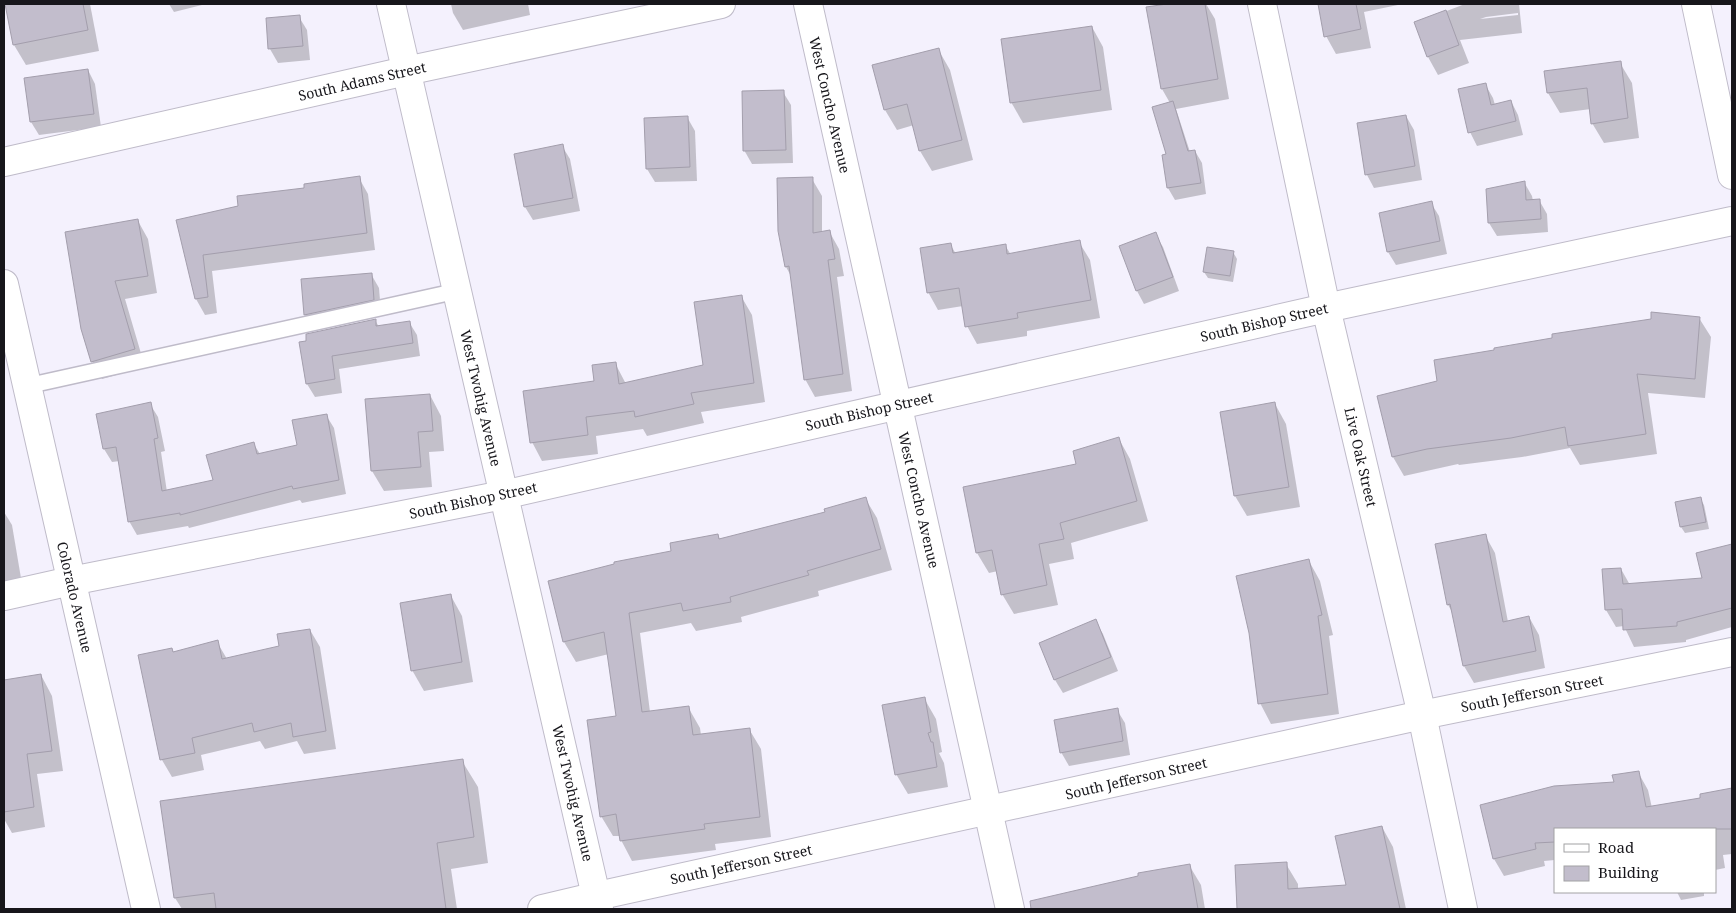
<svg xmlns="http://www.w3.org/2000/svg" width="1736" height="913" font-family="'Noto Serif',serif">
	<rect width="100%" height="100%" fill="#f4f1fd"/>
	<!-- shadow -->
	<g fill="#0003" fill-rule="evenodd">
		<polygon points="6,4 90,4 99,51 26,65 14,45"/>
		<polygon points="169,4 206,4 174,12"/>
		<polygon points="451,4 528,4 530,15 463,30 453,13"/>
		<polygon points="1174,4 1206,4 1215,19 1229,99 1176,109 1190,152 1195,151 1202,163 1206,194 1175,200 1168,188 1163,156 1168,155 1170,103 1162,89 1148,8"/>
		<polygon points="1319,4 1397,4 1398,5 1364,12 1371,48 1336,54 1326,36"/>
		<path d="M1465 4H1519L1522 33 1460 40 1469 63 1438 75 1428 57 1415 23ZM1518 13V15L1480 19 1486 17Z"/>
		<polygon points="299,17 307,30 310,60 278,63 270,49 267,19"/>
		<polygon points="1092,27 1103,47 1112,110 1023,123 1011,102"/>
		<polygon points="938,49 950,70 973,160 932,171 920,151 914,125 897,130 885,110"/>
		<polygon points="1620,63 1632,83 1639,138 1604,143 1592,123 1591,109 1560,113 1548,93"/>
		<polygon points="88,70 95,84 101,127 39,135 31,122"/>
		<polygon points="1485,84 1493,98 1495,105 1511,101 1518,115 1523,135 1477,146 1470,132"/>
		<polygon points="783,92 791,105 793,163 752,164 744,150"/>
		<polygon points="1406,116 1414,130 1422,180 1374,188 1367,175"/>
		<polygon points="687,117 695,131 697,181 655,182 647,169"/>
		<polygon points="562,146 570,159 580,211 533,220 525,207 515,155"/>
		<polygon points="359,178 368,194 375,250 212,271 217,313 205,315 196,299 178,221 306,189"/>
		<polygon points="812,179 822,196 822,232 829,231 839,249 844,276 837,277 852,391 815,397 805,379 791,276 786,267"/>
		<polygon points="1524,182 1532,196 1533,201 1539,200 1547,214 1548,232 1497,236 1489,223"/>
		<polygon points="1431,203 1439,216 1447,254 1396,265 1388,252"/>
		<polygon points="138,221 148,239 157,293 125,299 145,367 102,379 92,361 82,329"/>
		<polygon points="1155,234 1163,247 1179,291 1144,304 1137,291 1121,247"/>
		<polygon points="1079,242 1090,260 1100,318 1027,331 1027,336 977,344 967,326 963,306 938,310 928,292 950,244 956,254 1005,245 1011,255"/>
		<polygon points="1233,252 1237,259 1233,282 1208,278 1204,272"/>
		<polygon points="371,274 379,288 381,313 313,328 305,315 303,280"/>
		<polygon points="741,296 752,315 765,402 701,412 704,423 647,436 643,429 596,436 598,454 542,461 532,442 615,363 626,384 704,366"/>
		<polygon points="1699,318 1711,337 1705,398 1648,393 1657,454 1580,465 1570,448 1522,457 1459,465 1458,464 1404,476 1393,457 1379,397"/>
		<polygon points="375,320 379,327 409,322 417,335 420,356 339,369 342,393 315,397 307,384 301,343"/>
		<polygon points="430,395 441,416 444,451 429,452 432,487 384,491 372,471"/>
		<polygon points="150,404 158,417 165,451 161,452 167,492 215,481 253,443 260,454 298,446 326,415 334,428 346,494 302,503 300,500 189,528 188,526 137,535 129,521 120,461 112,462 104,449"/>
		<polygon points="1275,404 1286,424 1300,507 1247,516 1235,496 1221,413"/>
		<polygon points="1119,439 1130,459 1148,521 1071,543 1074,559 1049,564 1058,605 1014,614 1002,594 998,571 989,573 977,553 964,488 1078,465"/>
		<polygon points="865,498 877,518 892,570 818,591 819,596 741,617 742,622 696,631 691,623 640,633 650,712 688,707 700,728 701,735 749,729 761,749 771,837 715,844 716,850 632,861 621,840 620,836 613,836 601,816 617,717 609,654 576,662 564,642 549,582 673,552 718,535 720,540 827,513"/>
		<polygon points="1700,498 1704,505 1709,529 1685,533 1681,527 1677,503"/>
		<polygon points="4,512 12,525 22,584 4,587"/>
		<polygon points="1485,535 1495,553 1508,622 1529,617 1539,635 1545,668 1474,683 1464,666 1454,615 1448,605"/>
		<polygon points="1732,545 1732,627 1686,640 1686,642 1634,647 1624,626 1616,627 1606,610 1621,569 1630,585 1703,579 1697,554"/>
		<polygon points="1309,561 1320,581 1333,635 1329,636 1339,714 1271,724 1260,703"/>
		<polygon points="451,596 462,616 473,682 424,691 412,670"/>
		<polygon points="1095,621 1103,634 1118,671 1063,693 1055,680 1040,644"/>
		<polygon points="310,630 320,647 336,749 304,754 297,741 265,749 260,741 201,755 204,770 172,777 162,760 139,656 171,649 174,653 217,642 227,659 280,647"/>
		<polygon points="41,675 52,696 63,771 37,774 45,827 12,833 4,819 4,769 8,769 4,741 4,681"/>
		<polygon points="924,698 936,719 942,752 939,753 944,763 948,787 908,794 896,774"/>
		<polygon points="1117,710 1125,723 1130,755 1069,766 1061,752"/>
		<polygon points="462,761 478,787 488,863 451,869 457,909 182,909 175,898"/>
		<polygon points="1638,772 1648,790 1652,808 1700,800 1700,795 1732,789 1732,854 1723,855 1725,868 1715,870 1715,829 1555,829 1555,860 1544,861 1545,866 1504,876 1494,859 1481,806 1615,783"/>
		<polygon points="1382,827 1393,847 1406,909 1239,909 1236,866 1286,864 1298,884 1298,889 1347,887"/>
		<polygon points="1189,865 1201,885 1205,909 1070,909 1067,894"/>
		<polygon points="1677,892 1704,892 1704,896 1681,900"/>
	</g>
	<!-- building -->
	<g fill="#c2bdcc" stroke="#a39eac">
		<polygon points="5,4 83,4 88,30 13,45"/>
		<polygon points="1167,4 1205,4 1218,79 1161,89 1146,7"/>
		<polygon points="1318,4 1356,4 1361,29 1324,37"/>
		<polygon points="1446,10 1459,45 1427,57 1414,22"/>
		<polygon points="300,15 303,46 268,49 266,18"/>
		<polygon points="1092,26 1101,90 1010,103 1001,39"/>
		<polygon points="939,48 962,140 919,151 907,104 884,110 872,65"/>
		<polygon points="1621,61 1628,118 1591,124 1587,88 1547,93 1544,71"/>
		<polygon points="88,69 94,114 30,122 24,78"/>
		<polygon points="1486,83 1491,105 1511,100 1516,121 1468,133 1458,89"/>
		<polygon points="784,90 786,150 743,151 742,91"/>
		<polygon points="1173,101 1188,151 1195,150 1201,183 1167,188 1162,155 1166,154 1152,107"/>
		<polygon points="1406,115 1415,166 1365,175 1357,123"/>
		<polygon points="688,116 690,167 646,169 644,118"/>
		<polygon points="563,144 573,198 524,207 514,154"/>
		<polygon points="360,176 367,233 203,255 208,297 195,299 176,220 238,206 237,196 304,188 304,184"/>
		<polygon points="813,177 813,233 830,230 835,259 828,260 843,374 804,380 789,266 785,267 778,231 777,178"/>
		<polygon points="1525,181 1526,200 1540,199 1541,219 1488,223 1486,189"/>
		<polygon points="1432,201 1440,241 1387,252 1379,213"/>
		<polygon points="138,219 148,276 115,281 135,349 91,362 81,329 65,232"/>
		<polygon points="1156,232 1173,277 1136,291 1119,246"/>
		<polygon points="1080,240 1091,300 1017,313 1018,318 965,327 959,288 927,293 920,248 951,243 953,253 1006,244 1007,254"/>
		<polygon points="1207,247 1234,251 1230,276 1203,272"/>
		<polygon points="372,273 374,300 304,315 301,279"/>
		<polygon points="742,295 754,383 691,393 694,404 635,417 634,411 586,417 588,435 530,443 523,391 594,381 592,365 616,362 619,384 703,365 694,302"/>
		<polygon points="1651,312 1700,317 1695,379 1637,374 1646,434 1568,446 1565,427 1511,438 1427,449 1392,457 1377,396 1437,381 1434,360 1494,350 1494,348 1552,338 1552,334 1651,319"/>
		<polygon points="376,319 376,326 410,321 413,343 332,356 335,379 306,384 299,342 306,341 306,334"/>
		<polygon points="430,394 433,431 418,432 421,467 371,471 365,399"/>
		<polygon points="151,402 158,438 154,439 162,491 213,480 206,455 254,442 257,454 297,445 292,420 327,414 339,480 293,489 292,486 180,515 180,513 128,522 116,447 103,449 96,414"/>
		<polygon points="1275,402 1289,487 1234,496 1220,412"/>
		<polygon points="1119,437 1137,501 1060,523 1064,539 1039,544 1047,585 1001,595 992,550 976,553 963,487 1076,464 1073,451"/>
		<polygon points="866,497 881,549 807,571 809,575 730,597 731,602 683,611 681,603 629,613 642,712 689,706 693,735 750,728 760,817 704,824 705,829 620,841 616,814 600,817 587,720 616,716 604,632 563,642 548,581 614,564 614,562 671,551 670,543 718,534 719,539 825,512 824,509"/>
		<polygon points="1701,497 1706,522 1680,527 1675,502"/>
		<polygon points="1486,534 1503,622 1529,616 1536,651 1463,666 1450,604 1447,605 1435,544"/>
		<polygon points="1732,544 1732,608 1677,622 1677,626 1623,630 1622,609 1605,610 1602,569 1621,568 1623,584 1702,578 1696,553"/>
		<polygon points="1309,559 1322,615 1318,616 1328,694 1258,704 1249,633 1236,576"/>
		<polygon points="451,594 462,662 411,671 400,603"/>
		<polygon points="1096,619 1111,657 1054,680 1039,643"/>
		<polygon points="310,629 326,731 293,737 291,723 254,732 252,723 192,738 195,753 160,760 138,655 172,648 173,652 218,640 222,659 279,646 277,634"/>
		<polygon points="41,674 52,751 27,754 34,807 4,812 4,680"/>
		<polygon points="925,697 931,732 928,733 931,742 933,742 937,767 895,775 882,705"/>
		<polygon points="1118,708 1123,741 1060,753 1054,720"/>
		<polygon points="463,759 474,837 437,843 446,909 216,909 214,893 174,898 160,801"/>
		<polygon points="1639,771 1646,807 1700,798 1700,794 1732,788 1732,829 1555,829 1555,842 1535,843 1536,849 1493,859 1480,805 1554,786 1614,782 1612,775"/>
		<polygon points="1382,826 1400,909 1237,909 1235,865 1287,862 1288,889 1346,885 1335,836"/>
		<polygon points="1190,864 1198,909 1031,909 1030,901 1138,876 1138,873"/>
	</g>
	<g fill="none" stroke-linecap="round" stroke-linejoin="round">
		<defs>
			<polyline id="lane" points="27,386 457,291"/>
			<g id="street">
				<polyline points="391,4 599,909"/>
				<polyline points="808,4 1010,909"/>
				<polyline points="1262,4 1326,308 1422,715 1463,909"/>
				<polyline points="1696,4 1732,175"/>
				<polyline points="4,162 406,71 721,4"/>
				<polyline points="4,284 146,909"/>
				<polyline points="4,596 71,581 503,495 1326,308 1732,221"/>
				<polyline points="542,909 597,896 1422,715 1732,652"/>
			</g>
		</defs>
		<!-- lane casing -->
		<use href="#lane" stroke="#bfbbc9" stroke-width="18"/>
		<!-- street casing -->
		<use href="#street" stroke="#bfbbc9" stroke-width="30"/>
		<!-- lane -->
		<use href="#lane" stroke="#fff" stroke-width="15"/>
		<!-- street -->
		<use href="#street" stroke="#fff" stroke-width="28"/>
	</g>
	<g text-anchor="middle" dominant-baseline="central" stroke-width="4.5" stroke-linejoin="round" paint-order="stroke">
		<!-- street labels -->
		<g font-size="14" fill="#17161b" stroke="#fff">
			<text transform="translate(362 81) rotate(-13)">South Adams Street</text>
			<text transform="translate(830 105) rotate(77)">West Concho Avenue</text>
			<text transform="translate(1264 322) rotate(-13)">South Bishop Street</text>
			<text transform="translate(481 398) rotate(77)">West Twohig Avenue</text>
			<text transform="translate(869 411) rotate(-13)">South Bishop Street</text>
			<text transform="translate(1361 457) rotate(77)">Live Oak Street</text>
			<text transform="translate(473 500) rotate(-12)">South Bishop Street</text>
			<text transform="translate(919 500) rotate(77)">West Concho Avenue</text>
			<text transform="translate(75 597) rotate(77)">Colorado Avenue</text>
			<text transform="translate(1532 693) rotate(-11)">South Jefferson Street</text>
			<text transform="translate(1136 778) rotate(-13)">South Jefferson Street</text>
			<text transform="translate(573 793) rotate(77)">West Twohig Avenue</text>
			<text transform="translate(741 864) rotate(-12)">South Jefferson Street</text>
		</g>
	</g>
	<!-- border -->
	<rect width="1736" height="913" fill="none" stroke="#17161b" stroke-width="10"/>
	<!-- legend -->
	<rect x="1554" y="828" width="162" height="65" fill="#ffffff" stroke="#a2a2a4"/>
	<rect x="1564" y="844" width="25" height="8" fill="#ffffff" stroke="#a2a2a4"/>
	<text x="1598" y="853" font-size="15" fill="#17161b">Road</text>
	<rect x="1564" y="866" width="25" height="15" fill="#c2bdcc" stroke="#a2a2a4"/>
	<text x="1598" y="878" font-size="15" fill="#17161b">Building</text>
</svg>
